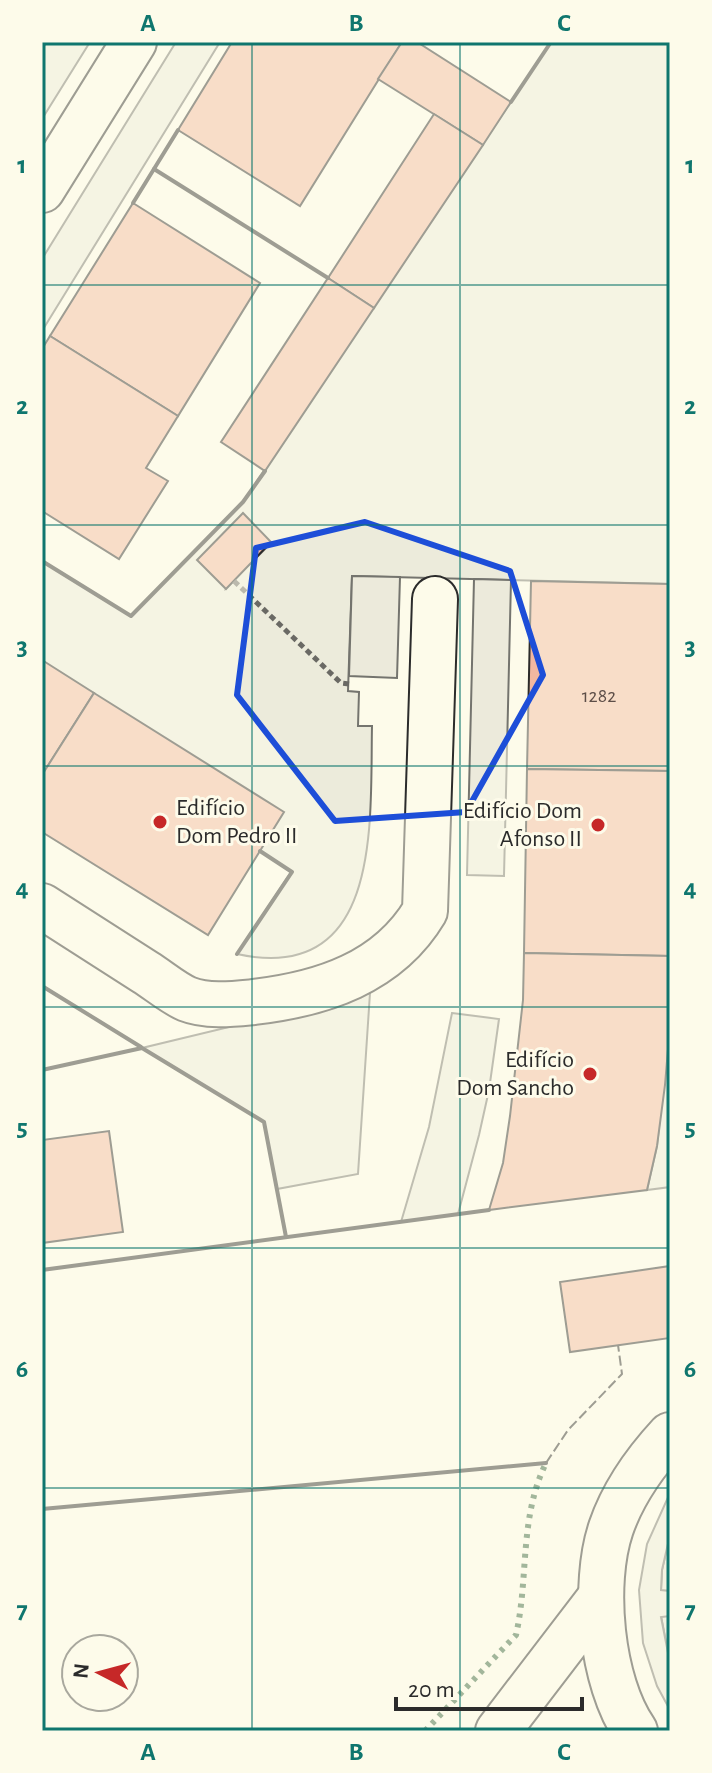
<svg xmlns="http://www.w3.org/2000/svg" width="712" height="1773" font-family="'Alegreya Sans',sans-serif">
	<rect width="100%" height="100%" fill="#fdfbea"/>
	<!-- green -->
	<g fill="#ecebdb" stroke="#74746e" stroke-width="2" fill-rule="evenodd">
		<path d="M551 42H670V584L352 576 348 691 359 692 358 726H372C370 821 383 986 237 954L291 872 260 851 42 660V561L131 616 243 502ZM243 514 271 543 226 588Z"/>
		<polygon points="370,993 358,1174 277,1189 264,1122 142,1048"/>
		<polygon points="670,1535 670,1591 661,1591 662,1570"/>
		<polygon points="661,1616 670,1616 670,1663"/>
	</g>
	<!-- parking -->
	<g fill="#eceadb" stroke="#74746e" stroke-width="2">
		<polygon points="47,42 90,42 42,119 42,49"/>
		<polygon points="176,42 220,42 42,331 42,259"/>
		<polygon points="352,576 400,577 397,678 349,676"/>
		<polygon points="474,579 511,580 504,876 467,875"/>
		<polygon points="452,1013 499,1019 489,1090 479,1135 458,1214 401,1222 429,1127"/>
		<polygon points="670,1025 670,1187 647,1190 657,1146"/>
		<polygon points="670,1493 670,1535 662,1570 661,1590 670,1591 670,1616 661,1617 670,1663 670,1710 657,1686 643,1643 639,1590 647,1544"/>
	</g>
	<!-- building -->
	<g fill="#f2b8a0" stroke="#2b2b2b" stroke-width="2">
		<polygon points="232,42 402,42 300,206 178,130"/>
		<polygon points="402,42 417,42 511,102 483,145 378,79"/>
		<polygon points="434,114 483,145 374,308 328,278"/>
		<polygon points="133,203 260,283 178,416 50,336"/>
		<polygon points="328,278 374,308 265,471 221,442"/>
		<polygon points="50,336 178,416 146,468 168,481 119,559 42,511 42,349"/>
		<polygon points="243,513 271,542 226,589 197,560"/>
		<polygon points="531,581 670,584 670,771 527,769"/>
		<polygon points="42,660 94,693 42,775"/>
		<polygon points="94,693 284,812 208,935 42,832 42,775"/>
		<polygon points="527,769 670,771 670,956 524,953"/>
		<polygon points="524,953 670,956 670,1025 665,1085 657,1146 647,1190 489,1210 503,1163 510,1116 523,1000"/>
		<polygon points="109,1131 123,1232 42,1243 42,1140"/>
		<polygon points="670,1266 670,1338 570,1352 560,1282"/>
	</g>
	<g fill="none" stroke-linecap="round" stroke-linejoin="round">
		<defs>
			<g id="minor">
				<polyline points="42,190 134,42"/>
				<path d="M42 906C76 928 111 950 145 972 158 980 173 993 187 999 207 1007 233 1004 254 1002 322 994 388 973 425 911L435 599"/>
			</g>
			<polyline id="secondary" points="498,1731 599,1599"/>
			<path id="primary" d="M635 1731C601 1682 592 1584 611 1528 623 1493 645 1462 670 1435"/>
		</defs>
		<!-- minor casing -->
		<use href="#minor" stroke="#2b2b2b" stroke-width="48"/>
		<!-- secondary casing -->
		<use href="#secondary" stroke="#2b2b2b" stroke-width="48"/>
		<!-- primary casing -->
		<use href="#primary" stroke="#2b2b2b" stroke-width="48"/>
		<!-- path -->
		<polyline stroke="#6a6964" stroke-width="5" stroke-dasharray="6 4" stroke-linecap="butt" points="234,581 341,683 349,684"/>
		<!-- minor -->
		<use href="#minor" stroke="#fdfbea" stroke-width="44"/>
		<!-- secondary -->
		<use href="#secondary" stroke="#fdfbea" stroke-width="44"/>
		<!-- primary -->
		<use href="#primary" stroke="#fdfbea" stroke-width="44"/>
		<!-- hedge -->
		<path stroke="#34623c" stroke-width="6" stroke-dasharray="4 6" stroke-linecap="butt" d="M425 1731 516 1635C529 1577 519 1518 546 1463"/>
		<!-- fence -->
		<polyline stroke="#2b2b2b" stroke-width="2" stroke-dasharray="10 4" stroke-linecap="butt" points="546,1463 568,1430 622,1374 618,1345"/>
		<!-- wall -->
		<g stroke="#2b2b2b" stroke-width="4">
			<polyline points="511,102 551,42"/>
			<polyline points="154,169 328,278"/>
			<polyline points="133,203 178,130"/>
			<polyline points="42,561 131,616 243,502 265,471"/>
			<polyline points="237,954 292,872 260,851"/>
			<polyline points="42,986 141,1047"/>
			<polyline points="42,1070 142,1048 264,1122 286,1237"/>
			<polyline points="42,1270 489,1210"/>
			<polyline points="42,1509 546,1463"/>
		</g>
	</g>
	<!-- marked area -->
	<path d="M0 0H712V1773H0ZM365 522 510 571 543 675 466 812 335 821 237 695 256 548Z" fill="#fdfbea" fill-opacity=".55" fill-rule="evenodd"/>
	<path fill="none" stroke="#1d4ed8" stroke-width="6" stroke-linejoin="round" d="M365 522 510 571 543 675 466 812 335 821 237 695 256 548Z"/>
	<!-- grid -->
	<path fill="none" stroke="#0f766e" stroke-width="2" stroke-opacity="0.55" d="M252 42V1731M460 42V1731M42 285H670M42 525H670M42 766H670M42 1007H670M42 1248H670M42 1488H670"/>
	<!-- markers -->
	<g fill="#c62828" stroke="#fdfbea" stroke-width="3">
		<circle cx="160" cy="822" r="8"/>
		<circle cx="598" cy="825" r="8"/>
		<circle cx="590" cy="1074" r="8"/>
	</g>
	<g text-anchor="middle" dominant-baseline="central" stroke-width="6" stroke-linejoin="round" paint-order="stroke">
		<!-- number labels -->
		<g font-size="20" fill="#5d4e48">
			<text x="599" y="696">1282</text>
		</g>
		<!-- poi labels -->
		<g font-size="24" fill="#2b2b2b" stroke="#fdfbea" text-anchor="end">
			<text x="176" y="808" text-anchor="start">Edifício<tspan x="176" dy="28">Dom Pedro II</tspan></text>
			<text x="582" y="811">Edifício Dom<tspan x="582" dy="28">Afonso II</tspan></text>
			<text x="574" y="1060">Edifício<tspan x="574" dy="28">Dom Sancho</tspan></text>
		</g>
	</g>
	<!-- border -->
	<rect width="712" height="1773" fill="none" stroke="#fdfbea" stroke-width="88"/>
	<!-- north arrow -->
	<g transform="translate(100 1673) rotate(276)"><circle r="38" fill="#fdfbea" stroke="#a9a89e" stroke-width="2"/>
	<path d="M0-6L14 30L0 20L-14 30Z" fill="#c62828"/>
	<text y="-12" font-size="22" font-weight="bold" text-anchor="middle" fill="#2b2b2b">N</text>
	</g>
	<!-- scale -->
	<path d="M396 1697v12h186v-12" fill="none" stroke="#2b2b2b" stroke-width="4"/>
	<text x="408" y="1697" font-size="24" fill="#2b2b2b" stroke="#fdfbea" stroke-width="6" paint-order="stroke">20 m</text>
	<rect x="44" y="44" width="624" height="1685" fill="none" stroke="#0f766e" stroke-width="3"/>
	<g font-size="26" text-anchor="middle" font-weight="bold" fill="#0f766e">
		<text x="148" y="31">A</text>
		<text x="356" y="31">B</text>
		<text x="564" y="31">C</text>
		<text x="22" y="173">1</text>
		<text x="690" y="173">1</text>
		<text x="22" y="414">2</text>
		<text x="690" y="414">2</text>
		<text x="22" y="655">3</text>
		<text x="690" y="655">3</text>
		<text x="22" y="896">4</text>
		<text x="690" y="896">4</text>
		<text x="22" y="1136">5</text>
		<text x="690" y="1136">5</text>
		<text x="22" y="1377">6</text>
		<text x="690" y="1377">6</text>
		<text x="22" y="1618">7</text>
		<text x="690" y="1618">7</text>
		<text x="148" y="1760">A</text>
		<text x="356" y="1760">B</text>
		<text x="564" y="1760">C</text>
	</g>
</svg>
